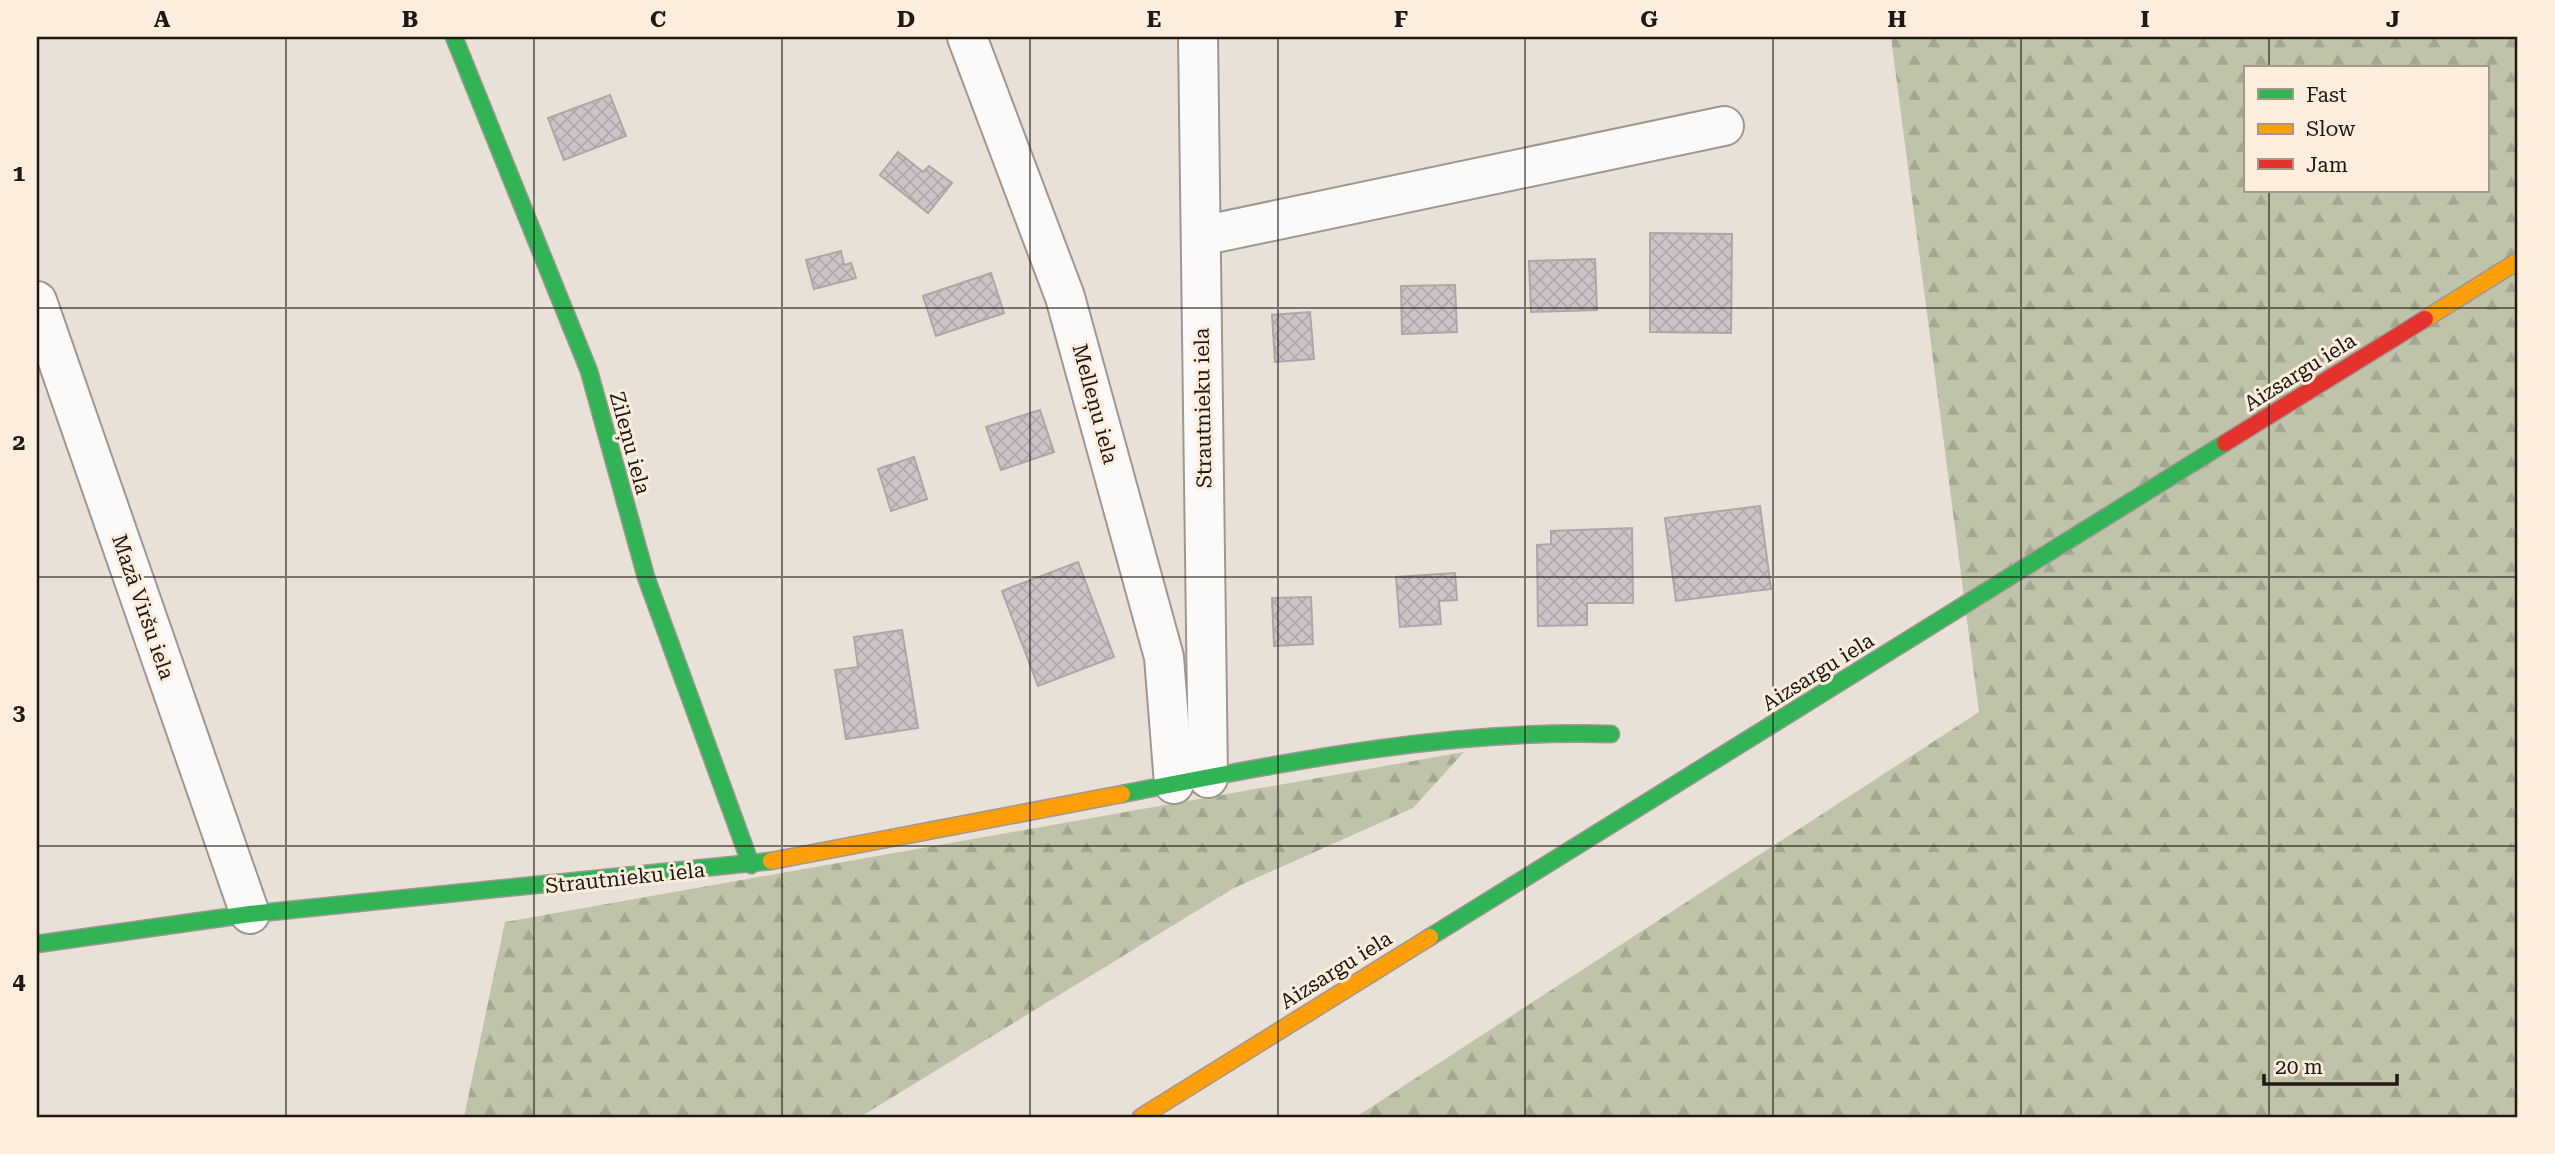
<svg xmlns="http://www.w3.org/2000/svg" width="2555" height="1154" font-family="'Roboto Serif',serif">
	<defs>
		<pattern id="forest-firs" width="22" height="20" patternUnits="userSpaceOnUse" patternTransform="scale(1.75)"><rect width="22" height="20" fill="#bec3a9"/><path d="M5 1l3.5 6h-7zM16 11l3.5 6h-7z" fill="#a3a791"/></pattern>
		<pattern id="building-cross-hatch" width="8" height="8" patternUnits="userSpaceOnUse" patternTransform="scale(1.75)"><rect width="8" height="8" fill="#cec4c8"/><path d="M0 0l8 8M0 8l8-8" fill="none" stroke="#b0a8ab"/></pattern>
	</defs>
	<rect width="100%" height="100%" fill="#e9e0d7"/>
	<!-- forest -->
	<g fill="url(#forest-firs)" fill-rule="evenodd">
		<path d="M1891 37H2518V1117H1356L1979 712ZM2245 68H2487V191H2245Z"/>
		<polygon points="1464,752 1413,808 1234,888 860,1117 464,1117 505,922"/>
	</g>
	<!-- building -->
	<g fill="url(#building-cross-hatch)" stroke="#aca6a6" stroke-width="2">
		<polygon points="610,95 626,136 564,160 548,118"/>
		<polygon points="898,152 923,172 929,166 952,183 928,213 880,175"/>
		<polygon points="1650,233 1732,234 1731,333 1650,332"/>
		<polygon points="841,251 844,265 851,263 856,278 814,289 806,260"/>
		<polygon points="1595,259 1597,310 1531,312 1529,261"/>
		<polygon points="991,273 1004,313 936,336 923,296"/>
		<polygon points="1455,285 1457,332 1402,334 1401,286"/>
		<polygon points="1310,312 1314,359 1275,362 1272,315"/>
		<polygon points="1040,410 1054,452 1001,470 986,427"/>
		<polygon points="914,457 927,499 891,511 878,469"/>
		<polygon points="1760,506 1771,589 1676,601 1665,518"/>
		<polygon points="1632,528 1633,603 1587,603 1587,625 1538,626 1537,545 1551,544 1551,531"/>
		<polygon points="1078,562 1114,657 1038,686 1002,591"/>
		<polygon points="1455,573 1457,600 1439,601 1441,624 1400,627 1396,577"/>
		<polygon points="1311,597 1313,644 1274,646 1272,598"/>
		<polygon points="902,630 918,728 846,739 835,670 858,667 854,637"/>
	</g>
	<g fill="none" stroke-linecap="round" stroke-linejoin="round">
		<defs>
			<g id="street">
				<polyline points="967,37 1065,297 1164,657 1174,784"/>
				<polyline points="1198,37 1208,778"/>
				<polyline points="1201,236 1724,126"/>
				<polyline points="37,301 250,914"/>
			</g>
			<g id="fast">
				<polyline points="454,37 589,371 646,577 751,865"/>
				<path d="M1122 794C1283 763 1446 729 1611 734"/>
				<polyline points="1430,937 2225,443"/>
				<polyline points="37,944 250,914 771,861"/>
			</g>
			<g id="slow">
				<polyline points="2425,319 2518,261"/>
				<polyline points="771,861 1122,794"/>
				<polyline points="1141,1117 1430,937"/>
			</g>
			<polyline id="jam" points="2225,443 2425,319"/>
		</defs>
		<!-- street casing -->
		<use href="#street" stroke="#9e9791" stroke-width="42"/>
		<!-- fast casing -->
		<use href="#fast" stroke="#9e9791" stroke-width="19"/>
		<!-- slow casing -->
		<use href="#slow" stroke="#9e9791" stroke-width="19"/>
		<!-- jam casing -->
		<use href="#jam" stroke="#9e9791" stroke-width="19"/>
		<!-- street -->
		<use href="#street" stroke="#fcfaf9" stroke-width="38"/>
		<!-- fast -->
		<use href="#fast" stroke="#30b455" stroke-width="16"/>
		<!-- slow -->
		<use href="#slow" stroke="#ff9f0a" stroke-width="16"/>
		<!-- jam -->
		<use href="#jam" stroke="#e5322d" stroke-width="16"/>
	</g>
	<!-- grid -->
	<path fill="none" stroke="#1f1913" stroke-width="2" stroke-opacity="0.55" d="M286 37V1117M534 37V1117M782 37V1117M1030 37V1117M1278 37V1117M1525 37V1117M1773 37V1117M2021 37V1117M2269 37V68M2269 191V1117M37 308H2518M37 577H2518M37 846H2518"/>
	<g text-anchor="middle" dominant-baseline="central" stroke-width="6" stroke-linejoin="round" paint-order="stroke">
		<!-- street labels -->
		<g font-size="21" fill="#1f1913" stroke="#fdeddd">
			<text transform="translate(2300 372) rotate(-32)">Aizsargu iela</text>
			<text transform="translate(1095 404) rotate(75)">Melleņu iela</text>
			<text transform="translate(1203 408) rotate(-91)">Strautnieku iela</text>
			<text transform="translate(630 443) rotate(75)">Zileņu iela</text>
			<text transform="translate(143 607) rotate(71)">Mazā Viršu iela</text>
			<text transform="translate(1818 672) rotate(-32)">Aizsargu iela</text>
			<text transform="translate(625 878) rotate(-6)">Strautnieku iela</text>
			<text transform="translate(1336 970) rotate(-32)">Aizsargu iela</text>
		</g>
	</g>
	<!-- border -->
	<rect width="2555" height="1154" fill="none" stroke="#fdeddd" stroke-width="77"/>
	<!-- legend -->
	<rect x="2244" y="66" width="245" height="126" fill="#fdeddd" stroke="#a4988c" stroke-width="2"/>
	<rect x="2258" y="89" width="35" height="10" fill="#30b455" stroke="#a4988c" stroke-width="2"/>
	<text x="2306" y="102" font-size="21" fill="#1f1913">Fast</text>
	<rect x="2258" y="124" width="35" height="10" fill="#ff9f0a" stroke="#a4988c" stroke-width="2"/>
	<text x="2306" y="136" font-size="21" fill="#1f1913">Slow</text>
	<rect x="2258" y="159" width="35" height="10" fill="#e5322d" stroke="#a4988c" stroke-width="2"/>
	<text x="2306" y="172" font-size="21" fill="#1f1913">Jam</text>
	<!-- scale -->
	<path d="M2264 1074v10h133v-10" fill="none" stroke="#1f1913" stroke-width="3.5"/>
	<text x="2275" y="1074" font-size="21" fill="#1f1913" stroke="#fdeddd" stroke-width="5" paint-order="stroke">20 m</text>
	<rect x="38" y="38" width="2478" height="1078" fill="none" stroke="#1f1913" stroke-width="2.5"/>
	<g font-size="23" text-anchor="middle" font-weight="bold" fill="#1f1913">
		<text x="162" y="27">A</text>
		<text x="410" y="27">B</text>
		<text x="658" y="27">C</text>
		<text x="906" y="27">D</text>
		<text x="1154" y="27">E</text>
		<text x="1401" y="27">F</text>
		<text x="1649" y="27">G</text>
		<text x="1897" y="27">H</text>
		<text x="2145" y="27">I</text>
		<text x="2393" y="27">J</text>
		<text x="19" y="181">1</text>
		<text x="19" y="450">2</text>
		<text x="19" y="720">3</text>
		<text x="19" y="989">4</text>
	</g>
</svg>
